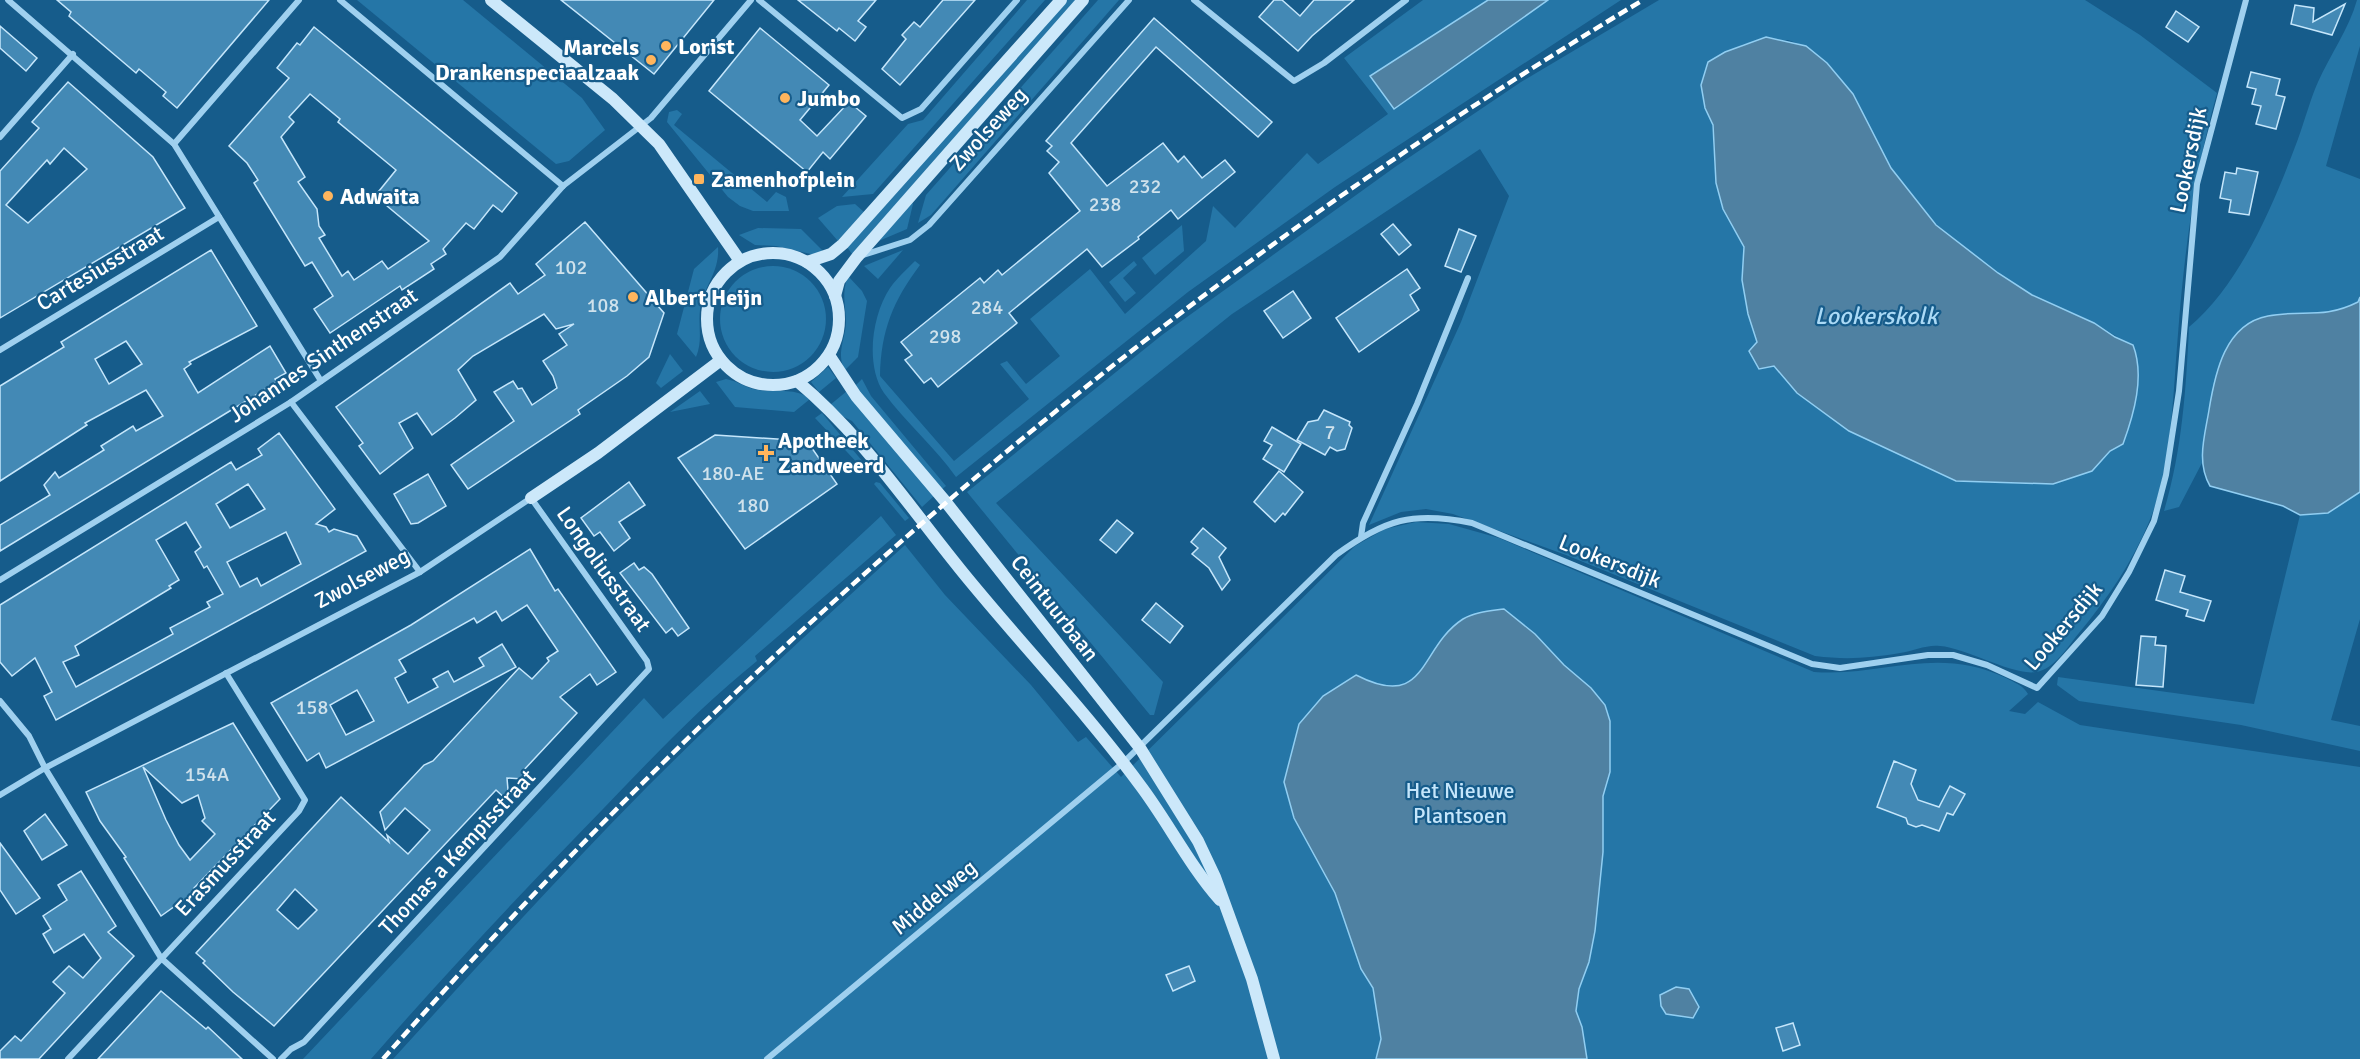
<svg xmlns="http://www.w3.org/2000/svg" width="2360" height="1059" font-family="Signika,sans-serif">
	<rect width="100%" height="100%" fill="#165c8b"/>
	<!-- green -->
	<g fill="#2576a7" fill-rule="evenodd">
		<polygon points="357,0 463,0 582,98 605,130 569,161 556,164"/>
		<polygon points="1027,0 1045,0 873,194 842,197 908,124 923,120"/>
		<polygon points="1065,0 1076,0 852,254 847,247"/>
		<polygon points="1098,0 1119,0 931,215 918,223 926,195"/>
		<path d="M1423 0H1488L1371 76 1394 109 1548 0H1621L1335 187 1188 292 956 477C935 447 906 423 884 393 865 365 872 315 890 288 897 278 907 269 915 261L920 265C893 301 881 330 880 376L954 461 1029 399 1000 364 1007 361 1026 384 1060 356 1030 319 1090 269 1125 314 1206 241 1213 206 1235 228 1307 153 1318 164 1388 114 1344 58Z"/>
		<path d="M1659 0H2085L2140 35 2217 93C2195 171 2184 253 2178 334 2173 394 2172 466 2149 522 2132 563 2107 599 2079 633 2068 646 2055 669 2036 672 2013 676 1967 648 1940 646 1928 644 1913 651 1900 653 1869 658 1847 660 1815 656L1566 555 1453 514 1426 509 1401 512 1369 525 1461 322 1509 196 1480 149 1232 314 996 503 1163 682 1154 715H1150L967 492 1162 335 1395 167 1521 82ZM1788 40C1850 61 1858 119 1890 167 1903 187 1920 208 1936 224 1962 251 1998 276 2031 295 2051 305 2074 312 2094 323 2107 330 2119 339 2133 345L2123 444 2110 451 2092 471 2053 484 1956 481 1849 431 1797 393 1757 343 1748 314 1742 280 1744 247 1723 209 1716 183 1708 62 1744 44Z"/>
		<path d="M2357 0H2360V46L2326 166 2360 179V297L2358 302 2335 312 2266 316 2248 324 2213 385 2203 461 2179 507 2164 511C2182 451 2186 390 2189 327 2241 284 2275 201 2298 139 2305 120 2310 100 2318 82 2330 55 2349 29 2357 0Z"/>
		<polygon points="677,110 682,114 674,125 767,202 776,192 786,197 789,211 753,211 740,206 728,197 667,122 669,112"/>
		<polygon points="911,202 913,204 907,229 874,243"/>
		<polygon points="855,204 864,212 838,241 818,218 837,206"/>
		<polygon points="1182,225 1184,251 1155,275 1142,258"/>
		<polygon points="758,228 801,229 823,251 815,255 776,246 755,245 739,235"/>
		<path d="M718 247C720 272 703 287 700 310 698 327 703 340 696 357L677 334 694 269Z"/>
		<polygon points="903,250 878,279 864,266"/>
		<polygon points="1134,261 1137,265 1123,278 1136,293 1125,302 1109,282"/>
		<circle cx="773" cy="319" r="53"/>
		<path d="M848 276 862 291 867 301 858 357 845 370C836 354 845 340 846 323 846 306 841 293 848 276Z"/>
		<polygon points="670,354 683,371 661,388 656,383"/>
		<polygon points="828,367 836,378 819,392 811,382"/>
		<path d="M726 379C737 381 743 386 753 389 771 394 794 386 810 399L794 412 735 407 716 382Z"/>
		<polygon points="862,379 871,396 946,486 941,490 855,386"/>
		<polygon points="700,391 710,404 670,412"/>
		<polygon points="847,391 934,496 922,507 852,421 836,413 830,405"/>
		<polygon points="822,413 863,462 863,469 815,418"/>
		<polygon points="876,482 880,483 909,518 905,521 874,484"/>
		<polygon points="2360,492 2360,619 2331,720 2360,726 2360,751 2241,725 2079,701 2057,685 2058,677 2254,704 2300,515 2328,513"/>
		<path d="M881 516 896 535 755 656 757 661C702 705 652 758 603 809 523 891 446 973 371 1059H303L644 698 663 719Z"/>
		<path d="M1416 522 1449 524 1499 538 1814 672C1884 677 1936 645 2006 678 2015 683 2023 685 2028 694L2009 711 2025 714 2038 702 2080 725 2360 767V1059H393C477 967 560 875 647 787 730 704 817 625 905 545L945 595 1031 685 1078 742 1086 737 1121 777 1355 546 1385 529Z"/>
	</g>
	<!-- water -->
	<g fill="#4f81a2" stroke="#91cef2" stroke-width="1.5">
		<polygon points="1488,0 1548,0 1394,109 1370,76"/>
		<path d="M1766 37 1806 46 1827 63 1853 94 1891 168 1936 225 1998 273 2032 295 2094 323 2115 337 2133 345C2145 376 2134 414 2123 444L2110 451 2092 471 2053 484 1956 481 1849 431 1797 393 1774 366 1759 369 1749 351 1757 342 1748 314 1742 280 1744 247 1723 209 1716 183 1713 125 1705 108 1701 85 1708 62 1725 52Z"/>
		<path d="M2360 297V492L2328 513 2300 515 2283 506 2210 486C2196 462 2205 435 2209 410 2215 373 2225 324 2268 316 2303 309 2322 320 2358 302Z"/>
		<path d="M1504 609 1535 634 1564 665 1591 688 1605 705 1610 721V772L1603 796V852L1595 931 1589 962 1579 989 1576 1011 1582 1027 1587 1059H1376L1381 1039 1373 988 1361 969 1335 893 1294 818 1284 782 1299 724 1323 696 1356 675C1428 712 1418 648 1463 619 1475 612 1490 611 1504 609Z"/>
		<polygon points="1676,987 1689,989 1699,1007 1693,1018 1666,1014 1661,1006 1660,995"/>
	</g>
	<!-- building -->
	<g fill="#4389b5" stroke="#c5e6fb" stroke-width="1.5" fill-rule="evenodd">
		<polygon points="57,0 269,0 177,108 163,96 166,92 139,69 136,73 69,16 71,12"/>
		<polygon points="561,0 714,0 654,74"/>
		<polygon points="798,0 876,0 858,21 866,27 855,41 839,28 837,31"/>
		<polygon points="943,0 975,0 900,85 882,69 906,39 902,35 914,22 920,27"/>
		<polygon points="1274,0 1282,0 1300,16 1314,0 1354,0 1312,36 1298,51 1259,17"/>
		<polygon points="2345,4 2332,35 2291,24 2295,5 2314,8 2313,22"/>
		<polygon points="2176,11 2199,27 2188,42 2166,27"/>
		<polygon points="1154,18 1272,122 1258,137 1156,47 1071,143 1107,186 1163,143 1178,162 1184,156 1202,178 1225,160 1235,172 1178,219 1171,210 1138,237 1139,239 1102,267 1087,249 1009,313 1017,323 938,387 931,378 924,383 905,360 912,355 901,342 980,278 984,283 998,270 1002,275 1080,211 1049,173 1059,162 1047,151 1052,146 1046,141"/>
		<polygon points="0,26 37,58 26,71 0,48"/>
		<path d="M314 27 517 193 502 212 493 205 474 229 466 223 443 249 446 254 431 264 434 269 402 290 400 286 330 333 314 309 333 296 312 262 305 266 254 183 258 180 247 163 229 146 289 78 277 68 297 43 300 45ZM310 94 340 119 338 122 396 170 375 196 429 241 388 269 382 261 354 280 348 271 342 276 319 238 325 235 319 226 317 209 298 182 305 177 281 137 294 122 289 117Z"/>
		<polygon points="760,28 829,85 800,120 817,136 849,102 866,116 830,159 823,152 807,172 709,91"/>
		<polygon points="2251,72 2280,79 2276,95 2285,97 2276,129 2256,124 2261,106 2252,104 2256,89 2247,87"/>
		<path d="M68 82 153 157 185 208 0 318V171L39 128 32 122ZM64 148 87 169 28 223 6 205 47 160 50 164Z"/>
		<polygon points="2237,168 2258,172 2249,215 2229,212 2231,200 2220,198 2225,172 2236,174"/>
		<polygon points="585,222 664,313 649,357 627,376 578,410 580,414 468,489 451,465 514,421 494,392 513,381 518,389 522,388 532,405 557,388 553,376 543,361 567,345 559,334 574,324 556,329 544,314 473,356 458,370 476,400 455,418 432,435 417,413 399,423 413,448 380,474 359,446 363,443 336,407 510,283 518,294 545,275 536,264"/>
		<polygon points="1393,224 1411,245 1399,255 1381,234"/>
		<polygon points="1459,229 1476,236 1461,272 1445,266"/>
		<path d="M211 250 257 326 189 362 191 364 184 369 198 393 270 346 286 373 275 379 277 382 256 395 0 551V525L50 495 44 485 55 472 59 478 104 450 101 446 133 426 136 431 163 416 146 390 85 423 87 425 0 481V386L64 347 61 342ZM126 341 142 364 109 384 95 359Z"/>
		<polygon points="1407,269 1420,288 1410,295 1419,310 1359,352 1336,318"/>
		<polygon points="1293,291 1311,318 1283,338 1264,311"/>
		<polygon points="1324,410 1350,422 1349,425 1352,428 1345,449 1337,451 1330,447 1325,455 1297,440 1308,422 1318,420"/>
		<polygon points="1272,427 1301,444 1284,472 1263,459 1272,445 1264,441"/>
		<path d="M279 433 335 509 316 524 326 527 329 532 334 529 357 536 366 551 56 720 44 696 52 692 35 658 12 676 0 662V605L231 462 236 470 262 455 258 449ZM248 484 265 509 230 528 216 504ZM186 522 201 547 195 552 204 568 207 566 223 594 207 602 210 607 170 628 173 634 76 687 63 662 79 655 75 646 171 588 169 586 179 580 156 540ZM286 532 301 564 261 586 257 578 240 587 227 562Z"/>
		<polygon points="715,435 807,441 837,484 745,549 678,458"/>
		<polygon points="1279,471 1303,492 1285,515 1283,513 1275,522 1254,502"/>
		<polygon points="428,474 446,506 418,523 411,524 394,494"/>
		<polygon points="629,482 645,505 619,522 630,538 614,551 600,532 594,536 581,518"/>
		<polygon points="1117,520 1133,533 1116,553 1100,540"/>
		<polygon points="1203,528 1226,548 1219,557 1230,580 1222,590 1209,568 1192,554 1198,548 1191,542"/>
		<path d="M530 549 555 591 558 589 616 672 597 685 590 674 560 697 577 713 522 772 523 779 507 778 509 802 496 790 274 1026 233 992 203 963 205 961 196 953 341 797 389 842 387 835 408 854 430 830 405 808 385 830 380 812 424 765 433 761 519 668 532 679 549 661 547 658 558 651 527 605 502 621 496 611 477 623 474 618 399 660 406 672 395 678 408 703 438 687 433 679 448 671 454 682 484 666 479 658 502 644 516 667 326 768 319 753 307 761 271 703 411 625ZM357 690 374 721 346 735 330 705ZM295 889 317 910 298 929 277 910Z"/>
		<polygon points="634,563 639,570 644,567 652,574 689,628 678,636 672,628 666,633 620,573"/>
		<polygon points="2165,570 2185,576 2180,592 2211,601 2204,621 2186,616 2188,610 2156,600"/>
		<polygon points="1156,603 1183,626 1170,643 1142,620"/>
		<polygon points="2141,636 2156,637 2155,645 2166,646 2163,687 2136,685"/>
		<path d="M233 723 280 799 194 888 196 891 161 916 124 858 126 857 100 821 86 792ZM143 767 182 803 198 795 205 818 202 821 215 834 190 860 179 845 166 820Z"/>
		<polygon points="1894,761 1916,770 1911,784 1918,800 1939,807 1950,786 1965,794 1953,815 1947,813 1939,831 1922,825 1916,827 1908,824 1906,818 1877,807"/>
		<polygon points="45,814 67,845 42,860 24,831"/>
		<polygon points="0,843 40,898 16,914 0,890"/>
		<polygon points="81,871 116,926 108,932 134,956 39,1059 0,1059 0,1051 15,1036 21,1041 65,993 53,982 69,966 83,978 101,958 84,934 54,953 43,934 51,929 43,916 67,900 58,885"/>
		<polygon points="1189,966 1195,981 1173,991 1166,975"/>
		<polygon points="161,991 206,1029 208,1027 242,1059 98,1059"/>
		<polygon points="1793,1023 1800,1045 1783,1051 1776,1028"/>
	</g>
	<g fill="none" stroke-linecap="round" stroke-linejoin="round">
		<!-- street -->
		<g stroke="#9fd0ef" stroke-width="6">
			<polyline points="8,0 174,144 321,381"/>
			<polyline points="340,0 563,186"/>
			<polyline points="759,0 902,118 921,109 1017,0"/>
			<polyline points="1194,0 1294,81 1324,63 1406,0"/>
			<polyline points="0,137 73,54"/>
			<polyline points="174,144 299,0"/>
			<polyline points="860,256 910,240 929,225 1129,0"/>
			<polyline points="0,350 219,217"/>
			<polyline points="291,402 420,572"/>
			<polyline points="1361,537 1363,523 1417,404 1468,278"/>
			<polyline points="0,580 291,402 500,257 563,186 651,118 751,0"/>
			<polyline points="0,701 29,736 45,768 161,958 273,1059"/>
			<polyline points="0,795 45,768 420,572 531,498 647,661 649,669 304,1042 291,1049 281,1059"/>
			<polyline points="68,1059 299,811 305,800 226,673"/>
			<path d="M767 1059 1124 762 1336 555C1385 519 1413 511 1472 523L1812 664 1840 668 1928 655H1953L1987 665 2037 688 2102 616 2129 572 2154 521 2166 475 2179 391 2197 184 2246 0"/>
		</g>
		<!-- secondary -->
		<g stroke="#cce8fa" stroke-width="12">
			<polyline points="491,0 613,99 659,144 740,261"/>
			<circle cx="773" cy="319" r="66"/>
			<polyline points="807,262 831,254 843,244 1061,0"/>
			<polyline points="835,296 839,281 857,257 1083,0"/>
			<polyline points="829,355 856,396 945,501 1140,748 1198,841 1215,877 1252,979 1274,1059"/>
			<path d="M797 381C861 434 908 505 960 569 1019 642 1084 709 1140 785 1168 822 1189 865 1220 900"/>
			<polyline points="531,498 598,453 721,360"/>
		</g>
		<!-- rail -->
		<path stroke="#fff" stroke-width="4.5" stroke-dasharray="10 4.5" stroke-linecap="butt" d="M383 1059C748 645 1168 284 1643 0"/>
	</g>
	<!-- markers -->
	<g fill="#ffb55d" stroke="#165c8b" stroke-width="2">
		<circle cx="666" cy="46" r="6"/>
		<circle cx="651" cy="60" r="6"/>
		<circle cx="785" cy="98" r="6"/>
		<rect x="693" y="173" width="12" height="12" rx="3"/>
		<circle cx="328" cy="196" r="6"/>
		<circle cx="633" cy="297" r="6"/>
		<path d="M763 444h6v6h6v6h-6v6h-6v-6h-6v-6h6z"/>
	</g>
	<g text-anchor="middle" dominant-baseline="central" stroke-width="4.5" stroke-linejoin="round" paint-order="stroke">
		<!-- number labels -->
		<g font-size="20" fill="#d0e2ec">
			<text x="1145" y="186">232</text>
			<text x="1105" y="204">238</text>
			<text x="571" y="267">102</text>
			<text x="603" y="305">108</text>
			<text x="987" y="307">284</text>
			<text x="945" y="336">298</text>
			<text x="1330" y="432">7</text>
			<text x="733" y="473">180-AE</text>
			<text x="753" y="505">180</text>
			<text x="312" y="707">158</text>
			<text x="207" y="774">154A</text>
		</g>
		<!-- poi labels -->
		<g font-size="22" font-weight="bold" fill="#fff" stroke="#165c8b" text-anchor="start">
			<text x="678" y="46">Lorist</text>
			<text x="639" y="47" text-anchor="end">Marcels<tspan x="639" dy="25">Drankenspeciaalzaak</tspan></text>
			<text x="797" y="98">Jumbo</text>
			<text x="711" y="179">Zamenhofplein</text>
			<text x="340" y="196">Adwaita</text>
			<text x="645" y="297">Albert Heijn</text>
			<text x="778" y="440">Apotheek<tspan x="778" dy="25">Zandweerd</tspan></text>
		</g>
		<!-- street labels -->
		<g font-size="22" fill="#fff" stroke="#165c8b">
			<text transform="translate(988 129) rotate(-48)">Zwolseweg</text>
			<text transform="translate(2188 160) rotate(-78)">Lookersdijk</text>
			<text transform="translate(100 268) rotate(-31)">Cartesiusstraat</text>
			<text transform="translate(323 355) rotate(-34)">Johannes Sinthenstraat</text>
			<text transform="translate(1610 561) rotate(22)">Lookersdijk</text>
			<text transform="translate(604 569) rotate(55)">Longoliusstraat</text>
			<text transform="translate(362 578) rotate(-28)">Zwolseweg</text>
			<text transform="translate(1055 608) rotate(52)">Ceintuurbaan</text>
			<text transform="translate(2063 626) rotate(-50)">Lookersdijk</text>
			<text transform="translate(457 852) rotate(-47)">Thomas a Kempisstraat</text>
			<text transform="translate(225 863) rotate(-47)">Erasmusstraat</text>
			<text transform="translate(934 897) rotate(-40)">Middelweg</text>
		</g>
		<!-- park labels -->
		<g font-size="22" fill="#c5e6fb" stroke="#165c8b">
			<text x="1460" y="790">Het Nieuwe<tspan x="1460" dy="25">Plantsoen</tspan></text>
		</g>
		<!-- water labels -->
		<g font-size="24" font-style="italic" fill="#abdaf6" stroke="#165c8b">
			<text x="1876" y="316">Lookerskolk</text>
		</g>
	</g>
</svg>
